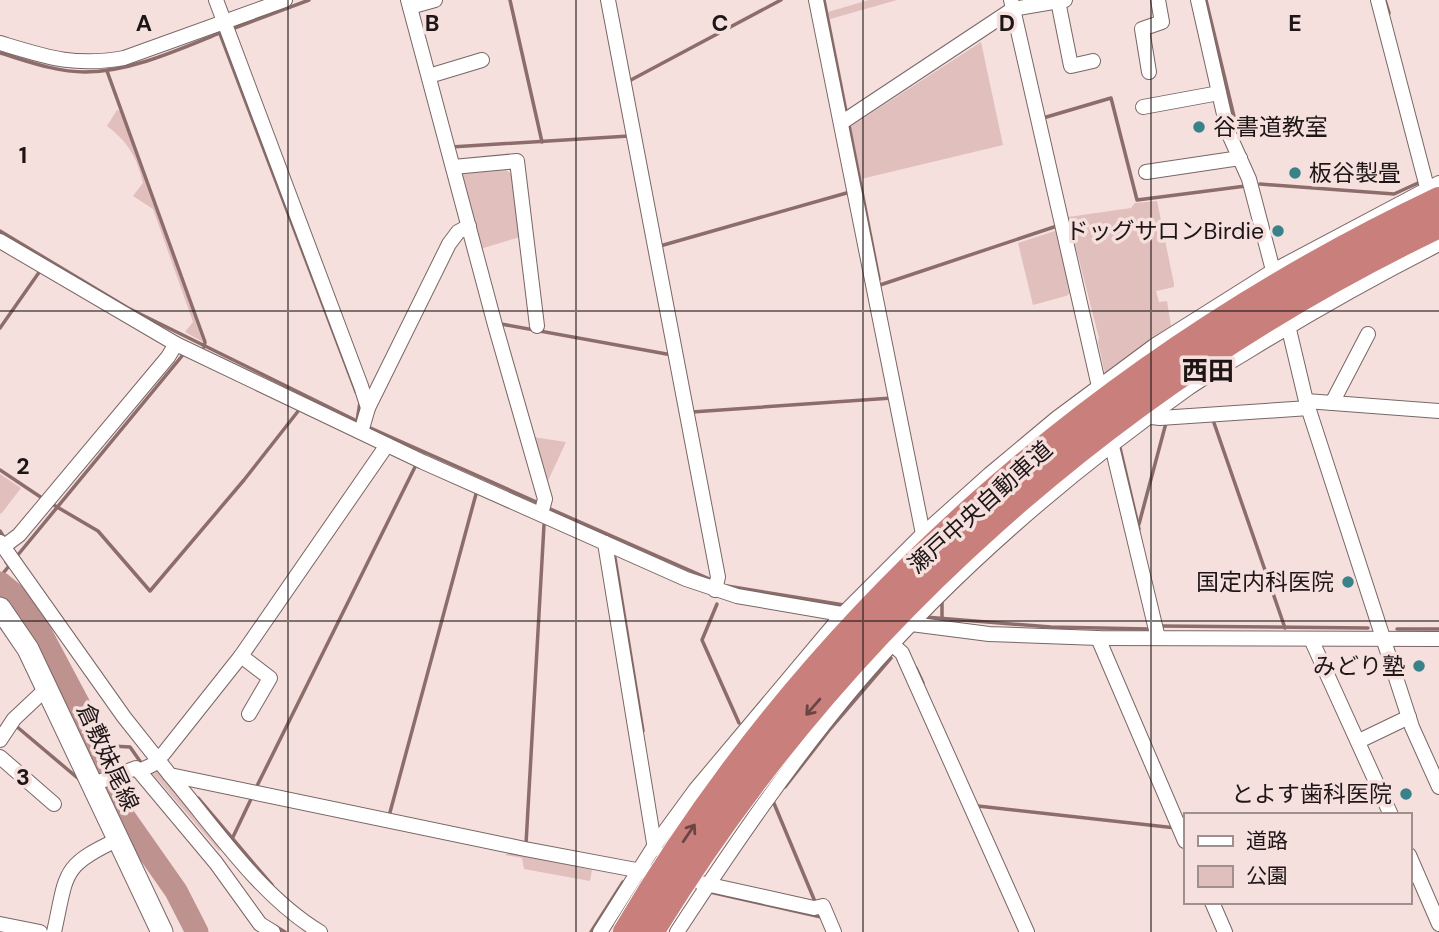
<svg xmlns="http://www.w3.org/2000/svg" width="1439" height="932" font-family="'DM Sans','Noto Sans JP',sans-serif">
	<rect width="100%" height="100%" fill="#f5e0de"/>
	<!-- green -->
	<g fill="#e0bfbc">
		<polygon points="869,0 897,0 830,19 828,12"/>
		<polygon points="981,42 1003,145 861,179 850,127"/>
		<path d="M117 110 120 111 203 342 185 332 193 322 153 209 133 196 143 183C137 157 128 142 107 126Z"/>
		<polygon points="506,170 513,175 520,237 480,249 461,177 465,172"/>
		<polygon points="1157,201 1174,284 1174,287 1156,291 1159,302 1167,301 1171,326 1105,374 1098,342 1099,338 1068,217 1131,208 1135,203"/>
		<polygon points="1058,230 1073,291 1066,296 1033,305 1018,243"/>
		<polygon points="533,437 566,442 546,485"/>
		<polygon points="0,474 21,488 1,514 0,513"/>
		<polygon points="158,772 165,776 226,844 219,851 152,773"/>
		<polygon points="510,852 592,870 590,881 524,869 522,858 505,855"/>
	</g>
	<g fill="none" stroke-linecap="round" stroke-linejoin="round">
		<!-- stream -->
		<g stroke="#8d6d6b" stroke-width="3.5">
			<polyline points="510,0 542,142"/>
			<polyline points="824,0 846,111"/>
			<polyline points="1206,0 1237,129"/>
			<polyline points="1385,0 1389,13"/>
			<polyline points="232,29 309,0"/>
			<polyline points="220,34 356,392"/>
			<path d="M0 53C27 61 56 72 85 72 130 72 178 50 220 33"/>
			<polyline points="107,71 205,342 204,347"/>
			<polyline points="629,81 781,0"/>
			<polyline points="1043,118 1111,98 1137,200 1246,186"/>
			<polyline points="849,125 879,279"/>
			<polyline points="451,147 629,136"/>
			<polyline points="1260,184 1394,194 1418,183"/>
			<polyline points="0,231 128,308 359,422"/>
			<polyline points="660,246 850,192"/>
			<polyline points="880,285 1057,226"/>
			<polyline points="501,324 672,355"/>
			<polyline points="0,328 40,271"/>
			<polyline points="692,412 892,398"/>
			<polyline points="1213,420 1285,628"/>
			<polyline points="357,421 360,402"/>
			<polyline points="366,426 541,504"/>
			<polyline points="1120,448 1139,529"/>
			<polyline points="0,470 45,500"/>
			<polyline points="52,504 98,531 150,591 244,480 299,410"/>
			<polyline points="548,508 714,581"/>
			<polyline points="1139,524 1166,423"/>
			<polyline points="0,531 5,539"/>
			<polyline points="17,556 182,356"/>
			<polyline points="615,558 643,731"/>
			<polyline points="0,577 9,566 6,562"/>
			<polyline points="727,586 844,605"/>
			<polyline points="717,604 702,640 739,723"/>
			<polyline points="925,617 1051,627 1149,629"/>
			<polyline points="942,617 942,599"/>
			<polyline points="1160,626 1368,628"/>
			<polyline points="1397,629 1439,629"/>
			<polyline points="916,668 923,683"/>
			<polyline points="16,726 80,780"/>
			<polyline points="93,745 130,747 142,764"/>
			<polyline points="785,787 830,729 891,658"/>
			<polyline points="255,790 415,467"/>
			<polyline points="198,798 272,885"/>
			<polyline points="773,801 816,904"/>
			<polyline points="978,806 1176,828"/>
			<polyline points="389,816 476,494"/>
			<polyline points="232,839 252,797"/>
			<polyline points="526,844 544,525"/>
			<polyline points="710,892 821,917"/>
			<polyline points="275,926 285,932"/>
			<polyline points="591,932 623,882"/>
		</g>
		<!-- river -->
		<polyline stroke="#bd928f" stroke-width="23" points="0,583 17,597 37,626 88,722 103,787 176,891 197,932"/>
		<defs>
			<g id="minor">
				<polyline points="216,0 361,386 368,408 361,432"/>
				<polyline points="408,0 495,325 545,499 541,514"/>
				<polyline points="608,0 718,577 715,590"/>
				<polyline points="816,0 923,534"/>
				<polyline points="1011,0 1100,391"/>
				<polyline points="1198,0 1228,132 1249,179 1275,278"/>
				<polyline points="1378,0 1429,195"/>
				<polyline points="1058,1 1071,66 1093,61"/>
				<polyline points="410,7 435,0"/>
				<path d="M0 43C46 57 74 67 124 58L285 0"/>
				<polyline points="1149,72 1142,29 1162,22 1158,0"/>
				<polyline points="429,76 482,60"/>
				<polyline points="1143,107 1219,93"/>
				<polyline points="841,123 1013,9 1065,0"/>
				<polyline points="453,167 517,161 537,326"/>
				<polyline points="1146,172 1240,158"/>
				<polyline points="0,241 176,344 423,462 686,579 737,596 865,618"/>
				<polyline points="1287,321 1306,401 1412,727 1439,787"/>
				<polyline points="1306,401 1439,411"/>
				<polyline points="1332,403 1368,334"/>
				<polyline points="368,408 449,244 458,232 469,226"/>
				<polyline points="1151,417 1160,418 1309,408"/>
				<polyline points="1110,438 1158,638"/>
				<polyline points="0,542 124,717 170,775 525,849 668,876"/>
				<polyline points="605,543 655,849"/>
				<polyline points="3,547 19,535 168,357 176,344"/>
				<polyline points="888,621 989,634 1098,638 1439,639"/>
				<polyline points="1098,638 1185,841"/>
				<polyline points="1311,639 1391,815"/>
				<polyline points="893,645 902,653 1027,932"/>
				<polyline points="241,656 270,678 249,714"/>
				<polyline points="0,740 14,719 47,688"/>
				<polyline points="1359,741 1409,717"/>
				<polyline points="0,757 54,804"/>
				<polyline points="139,771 216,863 260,924 273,932"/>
				<path d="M170 775C215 828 260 896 320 932"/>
				<polyline points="91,785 136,768 139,771 152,765 164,753 241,656 387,445"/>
				<polyline points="1409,855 1439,924"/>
				<polyline points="701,883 814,908 823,906 834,932"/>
				<polyline points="1212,902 1225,932"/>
				<polyline points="0,924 40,932"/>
				<path d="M54 932C67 875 60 866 117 840"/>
				<polyline points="600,932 655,845 696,789 843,614 923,534 990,474 1057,418 1154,346 1273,271 1439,183"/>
				<path d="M677 932C734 845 792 760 860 680 955 570 1069 473 1187 389 1207 375 1229 363 1250 350 1312 312 1374 277 1439 244"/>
			</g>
			<polyline id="secondary" points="0,608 28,649 162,932"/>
		</defs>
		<!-- minor casing -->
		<use href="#minor" stroke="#796665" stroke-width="16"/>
		<!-- secondary casing -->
		<use href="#secondary" stroke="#796665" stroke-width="23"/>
		<!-- minor -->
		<use href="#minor" stroke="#fff" stroke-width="14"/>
		<!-- secondary -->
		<use href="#secondary" stroke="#fff" stroke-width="21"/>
		<defs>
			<g id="motorway-bridge">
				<path d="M626 932C816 610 1102 360 1439 200"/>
				<path d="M651 932C838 625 1116 380 1439 225"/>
			</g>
		</defs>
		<!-- motorway-bridge casing -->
		<use href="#motorway-bridge" stroke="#fff" stroke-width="28" stroke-linecap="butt"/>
		<!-- motorway-bridge -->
		<use href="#motorway-bridge" stroke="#c97f7b" stroke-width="26"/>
	</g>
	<!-- one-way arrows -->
	<defs><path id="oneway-shaft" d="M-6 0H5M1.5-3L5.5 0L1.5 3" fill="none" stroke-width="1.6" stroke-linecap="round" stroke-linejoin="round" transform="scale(1.75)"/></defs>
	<g stroke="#6b4543">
		<use href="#oneway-shaft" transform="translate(813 707) rotate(131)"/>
		<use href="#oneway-shaft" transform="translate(689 833) rotate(-56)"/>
	</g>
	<!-- grid -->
	<path fill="none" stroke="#1e1616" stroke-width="2" stroke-opacity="0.55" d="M288 0V932M576 0V932M863 0V932M1151 0V932M0 311H1439M0 621H1439"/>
	<!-- markers -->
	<g fill="#3a8289" stroke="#f5e0de" stroke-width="2.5">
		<circle cx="1199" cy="127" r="7"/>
		<circle cx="1295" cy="173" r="7"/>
		<circle cx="1278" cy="231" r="7"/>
		<circle cx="1348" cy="582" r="7"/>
		<circle cx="1419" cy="666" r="7"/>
		<circle cx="1406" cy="794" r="7"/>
	</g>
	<g text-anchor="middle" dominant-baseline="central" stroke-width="7" stroke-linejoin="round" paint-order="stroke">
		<!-- poi labels -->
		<g font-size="23" fill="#1e1616" stroke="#f5e0de" text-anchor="end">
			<text x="1213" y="127" text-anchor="start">谷書道教室</text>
			<text x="1309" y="173" text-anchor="start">板谷製畳</text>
			<text x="1264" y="231">ドッグサロンBirdie</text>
			<text x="1334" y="582">国定内科医院</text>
			<text x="1405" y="666">みどり塾</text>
			<text x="1392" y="794">とよす歯科医院</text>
		</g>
		<!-- street labels -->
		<g font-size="23" fill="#1e1616" stroke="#f5e0de">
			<text transform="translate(980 507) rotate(-42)">瀬戸中央自動車道</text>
			<text transform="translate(108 757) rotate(65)">倉敷妹尾線</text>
		</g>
		<!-- quarter labels -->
		<g font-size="26" font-weight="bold" fill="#1e1616" stroke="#f5e0de">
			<text x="1208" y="371">西田</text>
		</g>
	</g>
	<g font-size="23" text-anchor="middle" font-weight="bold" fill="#1e1616" stroke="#f5e0de" stroke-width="7" stroke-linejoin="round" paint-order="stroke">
		<text x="144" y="31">A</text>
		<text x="432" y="31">B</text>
		<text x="720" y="31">C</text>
		<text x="1007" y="31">D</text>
		<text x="1295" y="31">E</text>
		<text x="23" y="163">1</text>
		<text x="23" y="474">2</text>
		<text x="23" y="785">3</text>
	</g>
	<!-- legend -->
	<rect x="1184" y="813" width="228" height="91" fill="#f5e0de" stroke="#9f8f8e" stroke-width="2"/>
	<rect x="1198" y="836" width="35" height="10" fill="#ffffff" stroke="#9f8f8e" stroke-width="2"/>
	<text x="1246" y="848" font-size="21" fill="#1e1616">道路</text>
	<rect x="1198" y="866" width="35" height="21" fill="#e0bfbc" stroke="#9f8f8e" stroke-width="2"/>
	<text x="1246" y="883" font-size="21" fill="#1e1616">公園</text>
</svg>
